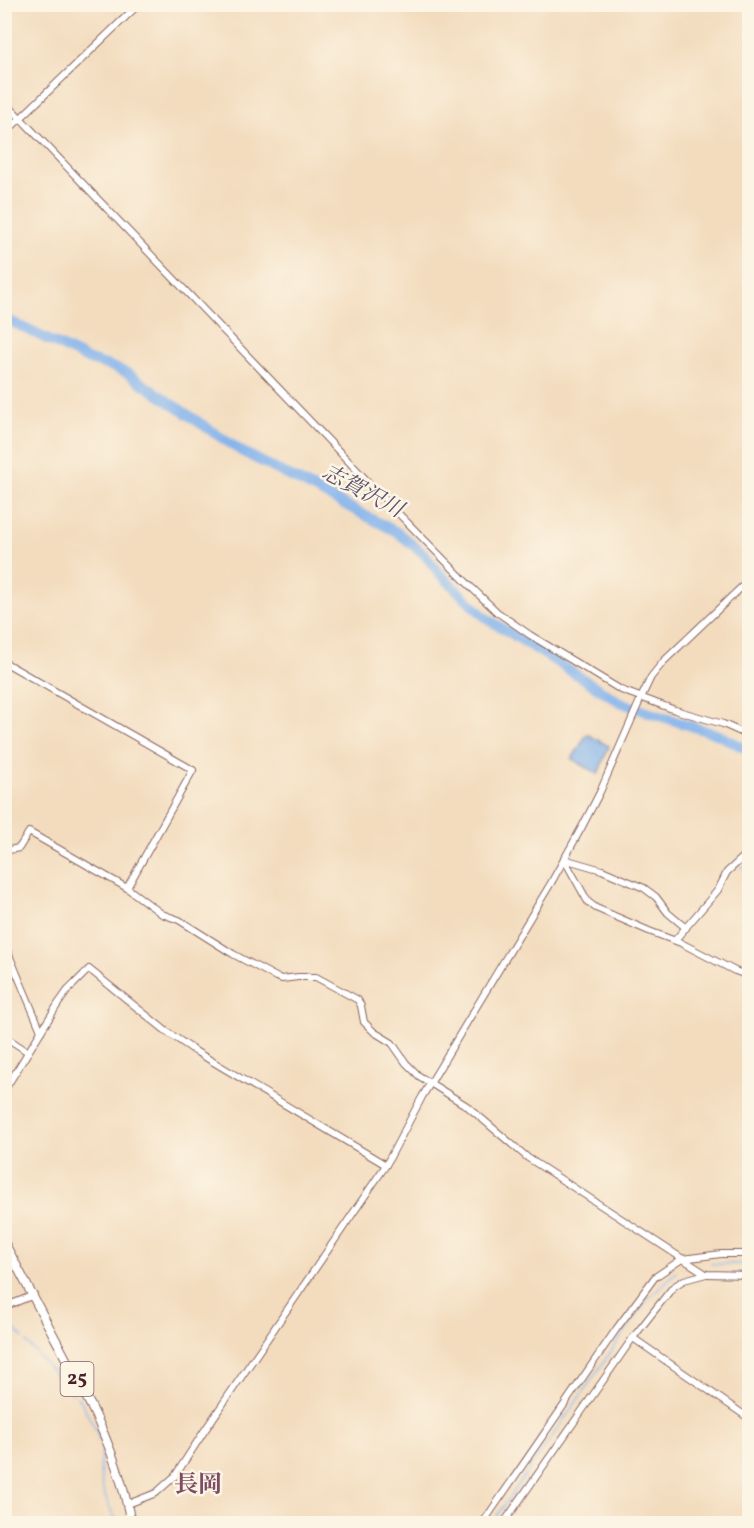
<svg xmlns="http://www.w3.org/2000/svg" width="754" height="1528" font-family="Vollkorn,'Noto Serif JP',serif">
	<rect width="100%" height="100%" fill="#fcf5e5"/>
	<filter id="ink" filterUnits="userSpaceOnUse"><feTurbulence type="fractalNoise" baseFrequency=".0167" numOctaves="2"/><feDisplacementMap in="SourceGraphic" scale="12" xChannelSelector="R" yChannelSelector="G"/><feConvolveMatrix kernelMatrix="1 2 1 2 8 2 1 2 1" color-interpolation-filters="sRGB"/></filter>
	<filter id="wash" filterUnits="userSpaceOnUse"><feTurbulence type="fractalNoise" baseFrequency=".008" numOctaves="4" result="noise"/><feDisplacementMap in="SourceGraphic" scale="24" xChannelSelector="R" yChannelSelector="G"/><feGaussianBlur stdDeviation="1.35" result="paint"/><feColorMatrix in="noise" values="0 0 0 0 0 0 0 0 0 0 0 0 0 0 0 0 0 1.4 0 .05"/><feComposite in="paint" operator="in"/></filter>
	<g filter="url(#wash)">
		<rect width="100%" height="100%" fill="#f3dcbe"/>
		<!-- water -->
		<polygon fill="#80b1eb" stroke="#65688b" stroke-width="1.5" points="587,734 609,746 598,774 572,759"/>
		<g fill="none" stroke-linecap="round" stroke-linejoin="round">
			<!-- stream -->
			<g stroke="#80b1eb" stroke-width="1.5">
				<polyline points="4,20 16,4"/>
				<polyline points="740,866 750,872"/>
				<polyline points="711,1264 750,1264"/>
				<polyline points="4,1319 23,1338"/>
				<polyline points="26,1342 73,1394"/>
				<polyline points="77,1397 81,1401 96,1430 100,1442"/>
				<path d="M102 1452C96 1477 105 1503 119 1524"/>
				<polyline points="491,1524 647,1300 676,1272"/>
			</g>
			<!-- river -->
			<polyline stroke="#80b1eb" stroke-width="10" points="4,318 89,360 110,366 127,373 241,451 397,532 424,554 439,573 486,618 620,702 650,713 719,735 750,751"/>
		</g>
	</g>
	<g filter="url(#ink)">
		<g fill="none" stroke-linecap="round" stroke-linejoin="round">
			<defs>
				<g id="minor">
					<polyline points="4,101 396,511 472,588 497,612 530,635 621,690 675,710 723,724 750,736"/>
					<polyline points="4,134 139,4"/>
					<polyline points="4,662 193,770 127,888"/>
					<polyline points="4,851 19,848 29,832 127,888 162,914 179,920 233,954 276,977 282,979 298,977 316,977 358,1000 361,1006 364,1022 374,1032 392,1043 406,1063 419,1076 467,1106 528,1158 542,1167 706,1274 750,1275"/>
					<polyline points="564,859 588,902 596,908 649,931 681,943 735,971 750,976"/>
					<polyline points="564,859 602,870 644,888 656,897 668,913 686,928"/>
					<polyline points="675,940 718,890 727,872 750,851"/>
					<polyline points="4,943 41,1031"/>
					<polyline points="4,1036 28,1052"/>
					<polyline points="4,1091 58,1004 68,990 89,969 166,1031 195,1051 386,1165"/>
					<polyline points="4,1307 34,1295"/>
					<polyline points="633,1338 750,1419"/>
					<polyline points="128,1504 156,1493 175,1476 205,1430 386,1165 422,1097 551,883 583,825 600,792 641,698 651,677 664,661 750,579"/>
					<polyline points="482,1524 617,1328 655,1277 682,1259 721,1254 750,1254"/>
					<polyline points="503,1524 632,1339 673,1287 684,1280 706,1274"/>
				</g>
				<g id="major">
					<polyline points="4,7 6,4"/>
					<path d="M4 1242 91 1406C109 1443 124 1483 131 1524"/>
				</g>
			</defs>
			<!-- minor casing -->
			<use href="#minor" stroke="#85615e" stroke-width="8"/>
			<!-- major casing -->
			<use href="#major" stroke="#85615e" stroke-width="10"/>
			<!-- minor -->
			<use href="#minor" stroke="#fff" stroke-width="6"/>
			<!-- major -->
			<use href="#major" stroke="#fff" stroke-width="8"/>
		</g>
	</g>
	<g text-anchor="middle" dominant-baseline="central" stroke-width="5" stroke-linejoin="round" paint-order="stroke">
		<!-- shield labels -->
		<rect fill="#fcf5e5" stroke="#7f5f63" stroke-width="1.5" x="60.5" y="1362" width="33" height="34" rx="4.5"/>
		<g font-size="20" font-weight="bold" fill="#4a1f2b">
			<text x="77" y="1379">25</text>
		</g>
		<!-- water labels -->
		<g font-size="22" font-style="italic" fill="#5d526e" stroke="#fcf5e5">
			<text transform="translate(362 492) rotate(28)">志賀沢川</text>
		</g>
		<!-- quarter labels -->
		<g font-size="24" font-weight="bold" fill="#7d4c65" stroke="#fcf5e5">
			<text x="198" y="1486">長岡</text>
		</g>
	</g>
	<!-- margin -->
	<rect width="754" height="1528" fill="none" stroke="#fcf5e5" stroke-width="24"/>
</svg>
